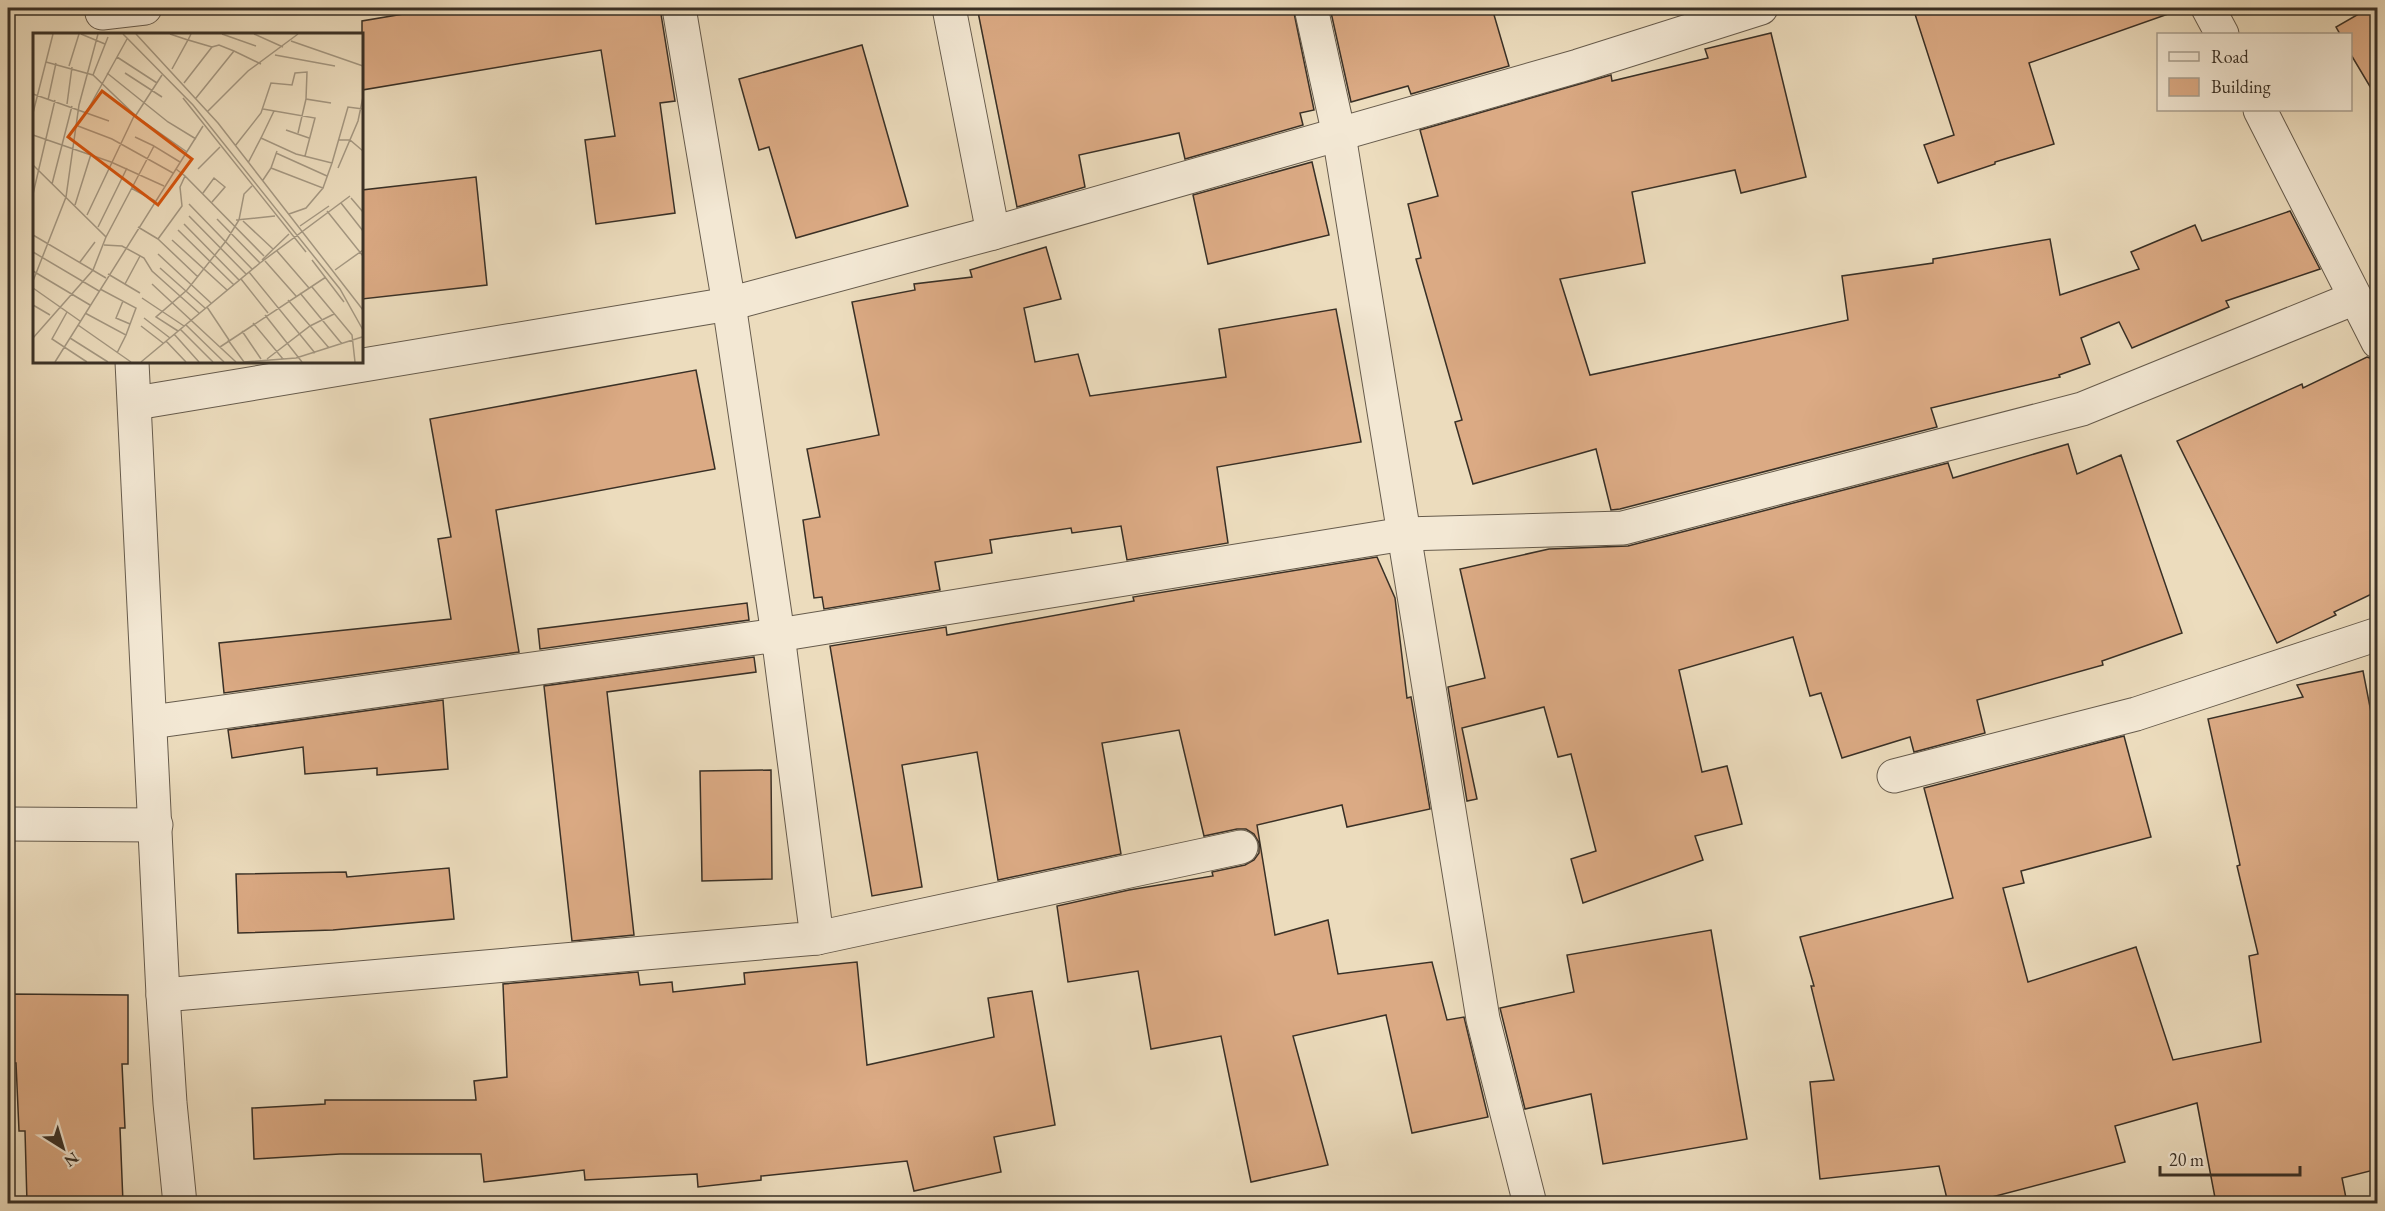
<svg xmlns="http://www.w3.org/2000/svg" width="2385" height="1211" font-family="'EB Garamond',serif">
	<rect width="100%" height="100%" fill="#ecdcbd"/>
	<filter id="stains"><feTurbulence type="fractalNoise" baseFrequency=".00333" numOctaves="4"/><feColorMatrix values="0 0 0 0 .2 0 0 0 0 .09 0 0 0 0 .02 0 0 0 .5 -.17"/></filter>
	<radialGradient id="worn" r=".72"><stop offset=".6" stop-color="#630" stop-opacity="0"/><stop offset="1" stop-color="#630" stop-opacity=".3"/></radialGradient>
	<!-- building -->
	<g fill="#dbaa84" stroke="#393026" stroke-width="1.5">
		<polygon points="439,8 660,8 675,101 660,103 675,213 596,224 585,140 615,136 601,50 362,90 362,21"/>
		<polygon points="998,8 1293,8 1314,110 1300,113 1303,125 1185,159 1179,133 1079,155 1085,187 1017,207 978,12"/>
		<polygon points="1330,8 1492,8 1509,66 1411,94 1408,86 1351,102"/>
		<polygon points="1913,8 2170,8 2171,13 2029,63 2054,144 1995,162 1995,164 1938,183 1924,145 1954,135"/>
		<polygon points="2369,8 2378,8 2378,100 2350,53 2350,34 2340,34 2336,27"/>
		<polygon points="1771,33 1806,177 1741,193 1735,170 1632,192 1645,263 1560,279 1590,375 1848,320 1842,276 1933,263 1933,259 2050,239 2060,295 2139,269 2131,252 2195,225 2202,241 2290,211 2320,269 2226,301 2229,307 2132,348 2119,322 2081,338 2090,364 2059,375 2060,377 1931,408 1937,427 1620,509 1611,510 1596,449 1473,484 1455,422 1462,420 1416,259 1421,258 1408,204 1438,196 1420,130 1611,75 1612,81 1708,58 1705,49"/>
		<polygon points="862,45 908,206 796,238 769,147 759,150 739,79"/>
		<polygon points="1312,162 1329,235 1208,264 1193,195"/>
		<polygon points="476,177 487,285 362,299 362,190"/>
		<polygon points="1046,247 1061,299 1024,308 1035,362 1078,354 1090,396 1226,377 1219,329 1336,309 1361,442 1217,467 1228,543 1127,560 1121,526 1072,533 1071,528 990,540 992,553 935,562 940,590 824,609 822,597 814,598 803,520 820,517 807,449 879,435 852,302 915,290 914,284 972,277 970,270"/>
		<polygon points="2367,357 2378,361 2378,591 2334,612 2336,615 2277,643 2177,441 2302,384 2303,388"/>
		<polygon points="696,370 715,469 496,510 519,652 224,693 219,643 451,619 438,539 451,537 430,419"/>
		<polygon points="2068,444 2077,474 2121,455 2182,633 2102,661 2103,665 1977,700 1985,733 1914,752 1910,737 1842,758 1821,693 1810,696 1793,637 1679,670 1702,772 1727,766 1742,824 1695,836 1703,860 1583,903 1571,859 1596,851 1571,754 1558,757 1544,707 1462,728 1477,799 1467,801 1448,687 1485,678 1460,569 1549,549 1628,546 1948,463 1953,478"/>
		<polygon points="1377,557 1395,598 1407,698 1411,697 1430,809 1347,827 1342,805 1257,825 1275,935 1328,920 1338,974 1432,962 1447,1020 1464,1017 1488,1117 1412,1133 1386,1015 1293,1036 1328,1165 1251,1182 1221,1036 1151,1049 1138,971 1068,982 1057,906 1129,890 1213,876 1212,872 1245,865 1254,860 1259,853 1259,843 1254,834 1246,829 1237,829 1204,836 1179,730 1102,743 1121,854 998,880 977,752 902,765 922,887 872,896 830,646 946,627 947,635 1134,601 1133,597"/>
		<polygon points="747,603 749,620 540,649 538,629"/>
		<polygon points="754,657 756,672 607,692 634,935 572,941 544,686"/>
		<polygon points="2363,671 2378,748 2378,1169 2342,1178 2347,1203 2216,1203 2197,1103 2115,1126 2125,1162 1969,1203 1948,1203 1939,1166 1820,1179 1810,1082 1834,1080 1811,986 1814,986 1800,937 1953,898 1924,788 2124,736 2151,837 2021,871 2024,883 2003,888 2028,982 2136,947 2173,1060 2261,1042 2249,956 2258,954 2237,866 2240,865 2208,719 2303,697 2297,685"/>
		<polygon points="443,700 448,769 377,775 377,768 305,774 303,747 232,758 228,730"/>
		<polygon points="771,770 772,879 702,881 700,771"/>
		<polygon points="449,868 454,919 333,930 238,933 236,874 346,872 347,877"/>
		<polygon points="1711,930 1747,1139 1603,1164 1591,1094 1525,1109 1500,1008 1574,992 1567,955"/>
		<polygon points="857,962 867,1065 994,1037 988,998 1032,991 1055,1125 994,1137 1001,1172 914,1191 907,1161 761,1176 761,1180 698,1187 697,1174 585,1180 584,1170 484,1182 481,1154 340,1154 254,1159 252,1108 325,1104 325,1100 476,1100 474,1081 507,1077 503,984 638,972 640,985 672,982 673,992 745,984 744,973"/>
		<polygon points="8,994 128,995 128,1064 122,1064 125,1128 120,1128 123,1203 27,1203 25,1131 19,1131 16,1063 8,1063"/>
	</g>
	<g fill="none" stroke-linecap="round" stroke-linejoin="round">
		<defs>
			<g id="street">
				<polyline points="949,8 993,233"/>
				<polyline points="1311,8 1339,135 1483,1019 1530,1204"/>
				<polyline points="2208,8 2222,34"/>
				<polyline points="102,13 145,8"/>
				<polyline points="2260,110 2378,342"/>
				<polyline points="132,362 163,995 170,1103 180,1204"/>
				<polyline points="136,403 729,304 993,233 1578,66 1761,8"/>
				<polyline points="151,722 778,635 1404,534 1623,528 2082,409 2355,298"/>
				<polyline points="1894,776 2136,714 2378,634"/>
				<polyline points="8,824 156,825"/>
				<polyline points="817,938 1241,847"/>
				<polyline points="163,995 817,938 778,635 729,304 679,8"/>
			</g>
		</defs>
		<!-- street casing -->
		<use href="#street" stroke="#665b4c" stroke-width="35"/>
		<!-- street -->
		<use href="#street" stroke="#f3e8d4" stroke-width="33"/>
	</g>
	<!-- overview -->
	<g transform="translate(33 33)">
		<rect width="330" height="330" fill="#ecdcbd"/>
		<path fill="none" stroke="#a49781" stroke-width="1.5" d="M48 1 72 11M90 1 160 72 307 256 330 297M103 1 185 90 330 277M137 1 155 7 158 1M189 1 223 13M221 1 250 14M258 8 330 33M242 22 302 33M84 24 124 50M13 29 60 42 104 84 154 119M36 33 46 1M139 36 155 7 179 14M74 40 135 89 163 106M92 40 129 64M60 42 75 4M151 50 179 14 186 12 201 18M0 61 76 88M150 65 273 219M163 65 201 18 228 31M15 67 23 30M34 71 39 34M230 76 282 85 272 123M175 78 215 38 265 1M0 80 20 1M53 80 94 6M103 82 129 42M45 93 79 106 140 140M253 97 276 105M265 100 273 66M0 102 78 129 131 153M102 104 121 113M228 105 241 78M305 107H317L330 118M202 113 228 80 238 50 259 52 262 40 274 39 273 66 298 70M243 120 294 143M215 130 228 105 263 121 299 130 290 155M299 130 315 74 330 76M0 132 73 204 60 237 0 305M238 135 244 118M305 135 325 88 330 64M143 136 152 143 147 154 149 173 125 206 165 244M165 136 187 114M152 143 231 223M230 147 238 135 290 155 273 175 256 181M19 151 39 73M98 155 122 168M170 160 181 145 192 154 179 169M0 161 22 67M318 165 330 179M308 170 330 198M156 171 219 236M42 172 58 121M294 178 330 223M54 182 102 81M156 183 213 241M184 186 227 230M203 187 242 183M210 188 240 216M151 191 206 247M267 193 296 173M65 194 94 135M105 194 125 206M145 197 201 252M0 202 73 245M73 204 121 113 147 129M139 207 194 257M71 212 89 213 111 225 119 238 166 280M244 218 276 255M0 219 66 258M125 221 178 270M229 227 256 201M279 227 311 269M232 228 263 263M47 229 62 209M127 235 172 275M302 237 330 217M0 238 57 272M216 239 282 320M75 241 107 260M208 246 235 280M0 248 33 164 46 72 65 1M92 251 107 223M119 251 203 329M279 254 319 302 322 329M0 255 47 288M67 256 103 275 93 302M267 260 309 311M109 265 151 293M255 267 296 315M90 268 83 285 97 291M0 272 17 282M174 274 196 307M34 279 19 306 54 329M52 280 93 302 84 320M232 282 269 329M111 285 137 305M220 290 250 326M45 292 98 329M153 292 191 329M108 293 130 310M147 296 180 329M145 298 123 284 154 257 193 208 206 187 211 161 219 153M209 298 228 326M141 301 166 329M37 305 75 329M195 307 211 329M133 308 153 329M187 314 293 244M234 326 277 293 301 281M22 329 170 93M108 329 227 230 317 163M211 329 263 325 329 304"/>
		<path fill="#d6550f" fill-opacity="0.15" stroke="#d6550f" stroke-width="3" d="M69 58 159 126 125 172 35 104Z"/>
		<rect width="330" height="330" fill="none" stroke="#393026" stroke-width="3"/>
	</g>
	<!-- margin -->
	<rect width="2385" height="1211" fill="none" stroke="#ecdcbd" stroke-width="30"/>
	<rect x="9" y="9" width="2367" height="1193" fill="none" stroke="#393026" stroke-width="3"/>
	<rect x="15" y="15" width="2355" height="1181" fill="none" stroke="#393026" stroke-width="1.5"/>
	<!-- legend -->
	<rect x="2157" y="33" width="195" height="78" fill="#f3e8d4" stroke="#a99e8e" stroke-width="1.5"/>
	<rect x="2169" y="52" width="30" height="9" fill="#f3e8d4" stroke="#a99e8e" stroke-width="1.5"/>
	<text x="2211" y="63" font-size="18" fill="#393026">Road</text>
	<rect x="2169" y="78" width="30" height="18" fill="#dbaa84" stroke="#a99e8e" stroke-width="1.5"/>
	<text x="2211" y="93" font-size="18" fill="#393026">Building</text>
	<!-- north arrow -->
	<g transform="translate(63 1148) rotate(143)" stroke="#f3e8d4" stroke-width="4.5" paint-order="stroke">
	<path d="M0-4.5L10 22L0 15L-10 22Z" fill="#393026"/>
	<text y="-9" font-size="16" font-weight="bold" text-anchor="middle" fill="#393026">N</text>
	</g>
	<!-- scale -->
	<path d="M2160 1166v9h140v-9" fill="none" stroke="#393026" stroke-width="3"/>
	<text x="2169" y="1166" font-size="18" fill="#393026" stroke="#f3e8d4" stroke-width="4.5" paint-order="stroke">20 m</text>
	<rect width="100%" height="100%" filter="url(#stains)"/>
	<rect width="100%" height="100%" fill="url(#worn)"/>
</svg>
